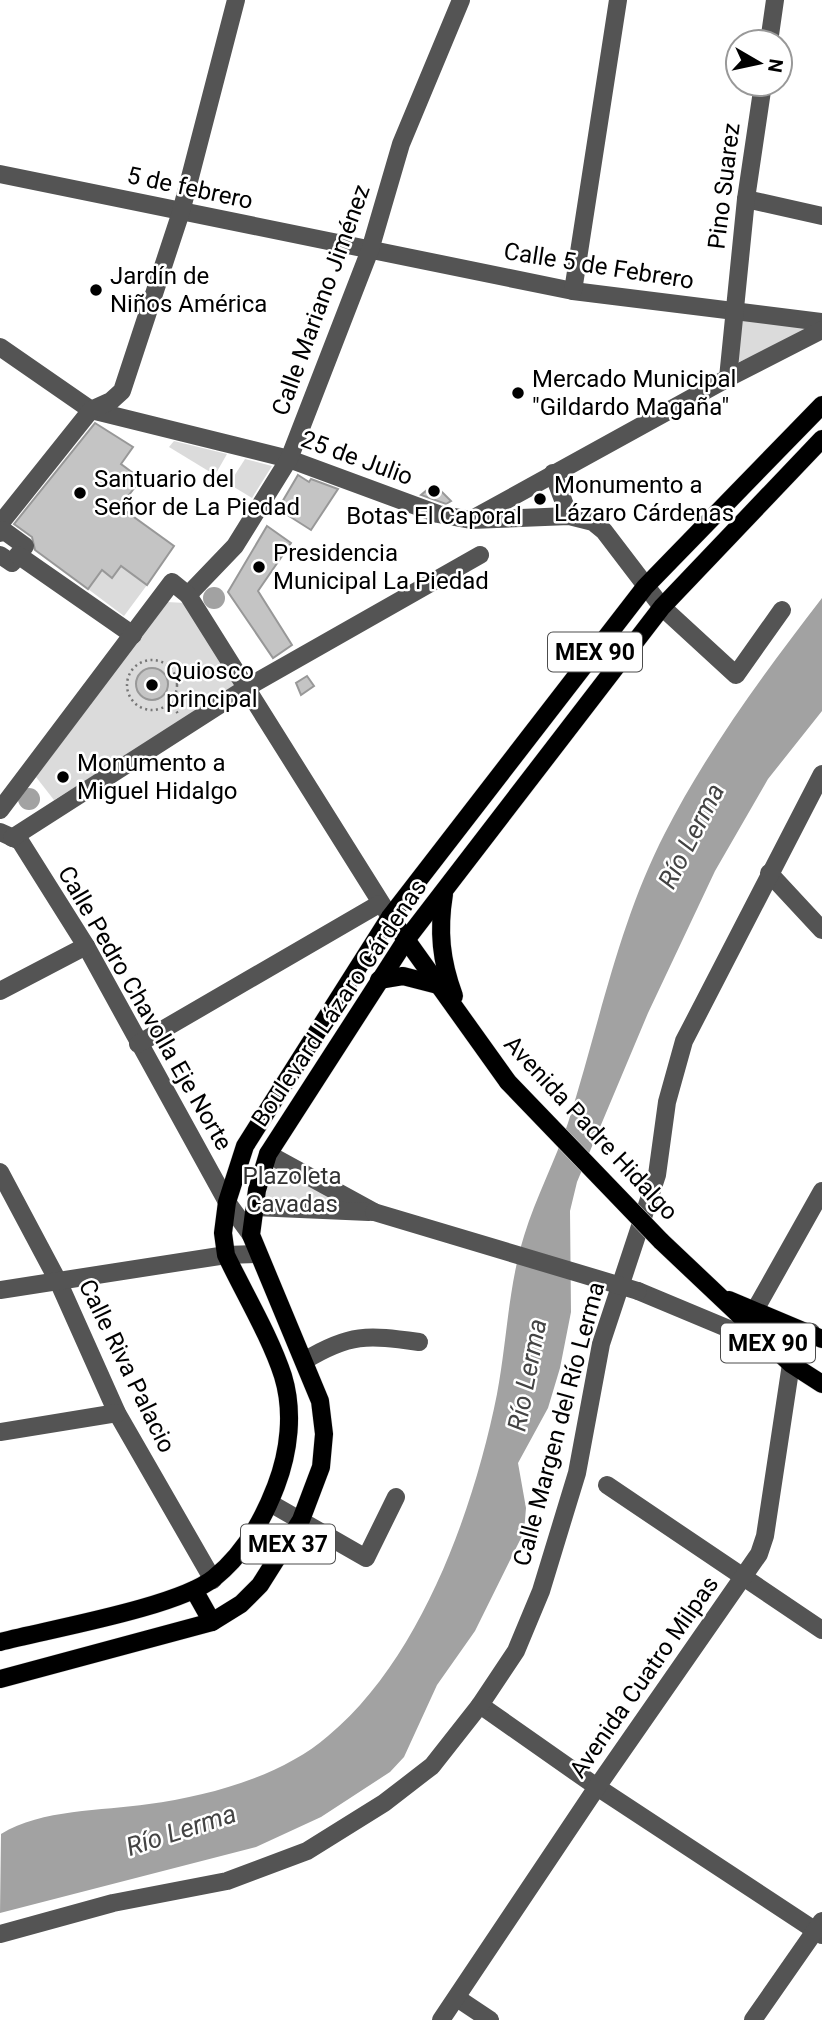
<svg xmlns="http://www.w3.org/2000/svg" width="822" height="2020" font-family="Roboto,sans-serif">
	<rect width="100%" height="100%" fill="#fff"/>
	<!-- green -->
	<g fill="#dbdbdb">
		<polygon points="739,315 819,327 732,365"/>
		<polygon points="174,441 227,454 215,475 169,447"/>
		<polygon points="245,459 272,466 252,498 229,484"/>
		<polygon points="121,566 147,585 124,616 88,589 102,570 112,578"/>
		<polygon points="167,602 185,603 240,686 54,800 36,777"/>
		<polygon points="278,1153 392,1217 263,1200 266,1183"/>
	</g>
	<!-- water -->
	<g fill="#a2a2a2">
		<circle cx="214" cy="598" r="11"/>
		<path d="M822 598V711L768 779 715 871 648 1013 577 1182 570 1211 571 1312 560 1368 548 1408 518 1463 526 1508 524 1532 475 1631 437 1685 404 1757 390 1772 321 1817 256 1847 0 1913 1 1834C42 1809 101 1811 149 1804 209 1796 282 1776 328 1736 421 1659 474 1509 497 1394 507 1342 508 1287 524 1236 536 1197 555 1161 568 1123 599 1026 618 924 665 833 708 749 765 672 822 598Z"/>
		<circle cx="29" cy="799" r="11"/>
	</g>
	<!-- building -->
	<g fill="#c4c4c4" stroke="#989898" stroke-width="2">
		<polygon points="95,423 133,447 121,464 141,479 120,507 174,546 147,585 121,566 112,578 102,570 88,589 35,550 32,537 14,524"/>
		<polygon points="298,475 309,482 311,479 338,489 311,530 278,509"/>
		<polygon points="434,484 451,501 446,504 421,495"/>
		<polygon points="267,526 291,543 258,591 292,645 273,658 228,592"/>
		<circle cx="152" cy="684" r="16"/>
		<polygon points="307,676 314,686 301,695 296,683"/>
	</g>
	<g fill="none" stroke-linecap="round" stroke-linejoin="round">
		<defs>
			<g id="major">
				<path d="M444 894C438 931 441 961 454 996"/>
				<polyline points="390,917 508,1082"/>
				<polyline points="379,980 403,976 438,985"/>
				<polyline points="661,1241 791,1364 822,1384"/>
				<polyline points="729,1300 822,1339"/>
				<polyline points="194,1590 212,1622"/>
				<path d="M0 1642C50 1629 178 1607 214 1578 243 1555 263 1520 276 1486 289 1452 294 1412 283 1376 270 1336 244 1293 226 1255L223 1233 227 1202 245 1146 390 917 645 587 822 405"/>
				<polyline points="0,1679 212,1622 241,1604 260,1585 301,1520 321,1467 324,1434 320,1401 251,1235 257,1190 268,1154 406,940 662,607 822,439"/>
			</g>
		</defs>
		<!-- major casing -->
		<use href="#major" stroke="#dbdbdb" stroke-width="19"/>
		<!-- path -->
		<g stroke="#767676" stroke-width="2.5" stroke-dasharray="2 3.5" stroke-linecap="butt">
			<circle cx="152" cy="685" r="25"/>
			<polyline points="171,702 178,714"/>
		</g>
		<!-- minor -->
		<g stroke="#545454" stroke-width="18">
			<polyline points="769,42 775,0"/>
			<polyline points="0,174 573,291 822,322"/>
			<polyline points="746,199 822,216"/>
			<polyline points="573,291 618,0"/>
			<polyline points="0,347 91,410 289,459 438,514 471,520 569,516 593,522 604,531 662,607 736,675 782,610"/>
			<polyline points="728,378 746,199 763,84"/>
			<polyline points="553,473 569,516"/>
			<polyline points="474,518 728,378 822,330"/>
			<polyline points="0,524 91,410 111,401 122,391 181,212 236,0"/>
			<polyline points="0,533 3,530 25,546 12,563 0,555"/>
			<polyline points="18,555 133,635"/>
			<polyline points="188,595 235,546 289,459 370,250 401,144 461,0"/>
			<polyline points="0,810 172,582 188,595 390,917"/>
			<polyline points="0,832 20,841 86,946 227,1202 251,1235"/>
			<polyline points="12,838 246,688 480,555"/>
			<polyline points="769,873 822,930"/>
			<polyline points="0,991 86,946"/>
			<polyline points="138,1044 379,904"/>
			<polyline points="268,1154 374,1212"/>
			<polyline points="0,1172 58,1281 117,1413 213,1580"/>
			<polyline points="254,1207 369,1212"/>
			<polyline points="0,1290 226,1255 256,1254"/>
			<polyline points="638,1291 729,1329 757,1333"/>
			<polyline points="755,1310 822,1191"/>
			<path d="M304 1361C350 1333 367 1335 419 1342"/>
			<polyline points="0,1432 117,1413"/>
			<polyline points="607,1485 822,1630"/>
			<polyline points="270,1503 366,1558 396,1497"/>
			<polyline points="480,1705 597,1787 822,1935"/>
			<polyline points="0,1934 113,1903 227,1881 307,1851 384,1803 432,1766 480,1705 516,1651 541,1591 577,1473 601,1344 657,1175 667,1102 684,1041 822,774"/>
			<polyline points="457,1998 490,2020"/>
			<polyline points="441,2020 597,1787 759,1554 765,1536 791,1364 811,1332"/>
			<polyline points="753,2020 822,1921"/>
		</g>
		<!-- major -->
		<use href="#major" stroke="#000" stroke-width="18"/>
		<defs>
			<polyline id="major-bridge" points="508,1082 661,1241"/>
		</defs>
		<!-- major-bridge casing -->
		<use href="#major-bridge" stroke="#dbdbdb" stroke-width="19" stroke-linecap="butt"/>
		<!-- minor-bridge -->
		<polyline stroke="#545454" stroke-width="18" points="374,1212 638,1291"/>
		<!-- major-bridge -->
		<use href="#major-bridge" stroke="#000" stroke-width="18"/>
	</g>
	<!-- markers -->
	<g fill="#000" stroke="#fff" stroke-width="2.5">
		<circle cx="96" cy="290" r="7"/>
		<circle cx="518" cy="393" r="7"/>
		<circle cx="434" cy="491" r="7"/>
		<circle cx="80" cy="493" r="7"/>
		<circle cx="540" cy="499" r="7"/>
		<circle cx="259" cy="567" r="7"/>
		<circle cx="152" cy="685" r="7"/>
		<circle cx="63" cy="777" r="7"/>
	</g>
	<g text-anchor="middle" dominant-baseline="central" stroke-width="5" stroke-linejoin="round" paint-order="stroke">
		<!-- shield labels -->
		<g fill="#fff" stroke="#4c4c4c" stroke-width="2">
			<rect x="548" y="632.5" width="94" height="39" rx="5"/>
			<rect x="721" y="1323.5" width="94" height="39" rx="5"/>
			<rect x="241" y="1524.5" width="94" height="39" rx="5"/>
		</g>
		<g font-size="23" font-weight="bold" fill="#000">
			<text x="595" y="652">MEX 90</text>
			<text x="768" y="1343">MEX 90</text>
			<text x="288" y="1544">MEX 37</text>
		</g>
		<!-- street labels -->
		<g font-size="24" fill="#000" stroke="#fff">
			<text transform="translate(724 186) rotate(-83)">Pino Suarez</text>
			<text transform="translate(190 188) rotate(12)">5 de febrero</text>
			<text transform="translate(599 266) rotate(9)">Calle 5 de Febrero</text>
			<text transform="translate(321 300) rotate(-70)">Calle Mariano Jiménez</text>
			<text transform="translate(357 458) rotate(20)">25 de Julio</text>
			<text transform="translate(339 1003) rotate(-56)">Boulevard Lázaro Cárdenas</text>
			<text transform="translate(145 1008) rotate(60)">Calle Pedro Chavolla Eje Norte</text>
			<text transform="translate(591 1128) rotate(47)">Avenida Padre Hidalgo</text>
			<text transform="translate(127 1366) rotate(64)">Calle Riva Palacio</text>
			<text transform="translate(559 1424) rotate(-75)">Calle Margen del Río Lerma</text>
			<text transform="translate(644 1677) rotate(-55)">Avenida Cuatro Milpas</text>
		</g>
		<!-- poi labels -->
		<g font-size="24" fill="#000" stroke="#fff" text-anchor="start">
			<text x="110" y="276">Jardín de<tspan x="110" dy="28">Niños América</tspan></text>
			<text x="532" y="379">Mercado Municipal<tspan x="532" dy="28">"Gildardo Magaña"</tspan></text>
			<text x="94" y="479">Santuario del<tspan x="94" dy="28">Señor de La Piedad</tspan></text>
			<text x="554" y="485">Monumento a<tspan x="554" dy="28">Lázaro Cárdenas</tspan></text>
			<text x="434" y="516" text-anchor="middle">Botas El Caporal</text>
			<text x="273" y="553">Presidencia<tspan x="273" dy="28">Municipal La Piedad</tspan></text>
			<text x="166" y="671">Quiosco<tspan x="166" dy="28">principal</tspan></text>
			<text x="77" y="763">Monumento a<tspan x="77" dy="28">Miguel Hidalgo</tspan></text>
		</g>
		<!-- park labels -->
		<g font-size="24" fill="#323232" stroke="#fff">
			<text x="292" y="1176">Plazoleta<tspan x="292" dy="28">Cavadas</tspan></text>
		</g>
		<!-- water labels -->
		<g font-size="26" font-style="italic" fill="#434343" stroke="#fff">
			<text transform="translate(691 836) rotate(-63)">Río Lerma</text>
			<text transform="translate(527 1375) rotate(-79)">Río Lerma</text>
			<text transform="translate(181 1830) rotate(-18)">Río Lerma</text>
		</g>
	</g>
	<!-- north arrow -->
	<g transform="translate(759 63) rotate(99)"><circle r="33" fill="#ffffff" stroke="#999999" stroke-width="2"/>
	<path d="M0-5L12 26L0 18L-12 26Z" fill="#000000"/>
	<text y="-10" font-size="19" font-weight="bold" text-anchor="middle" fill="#000000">N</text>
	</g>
</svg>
